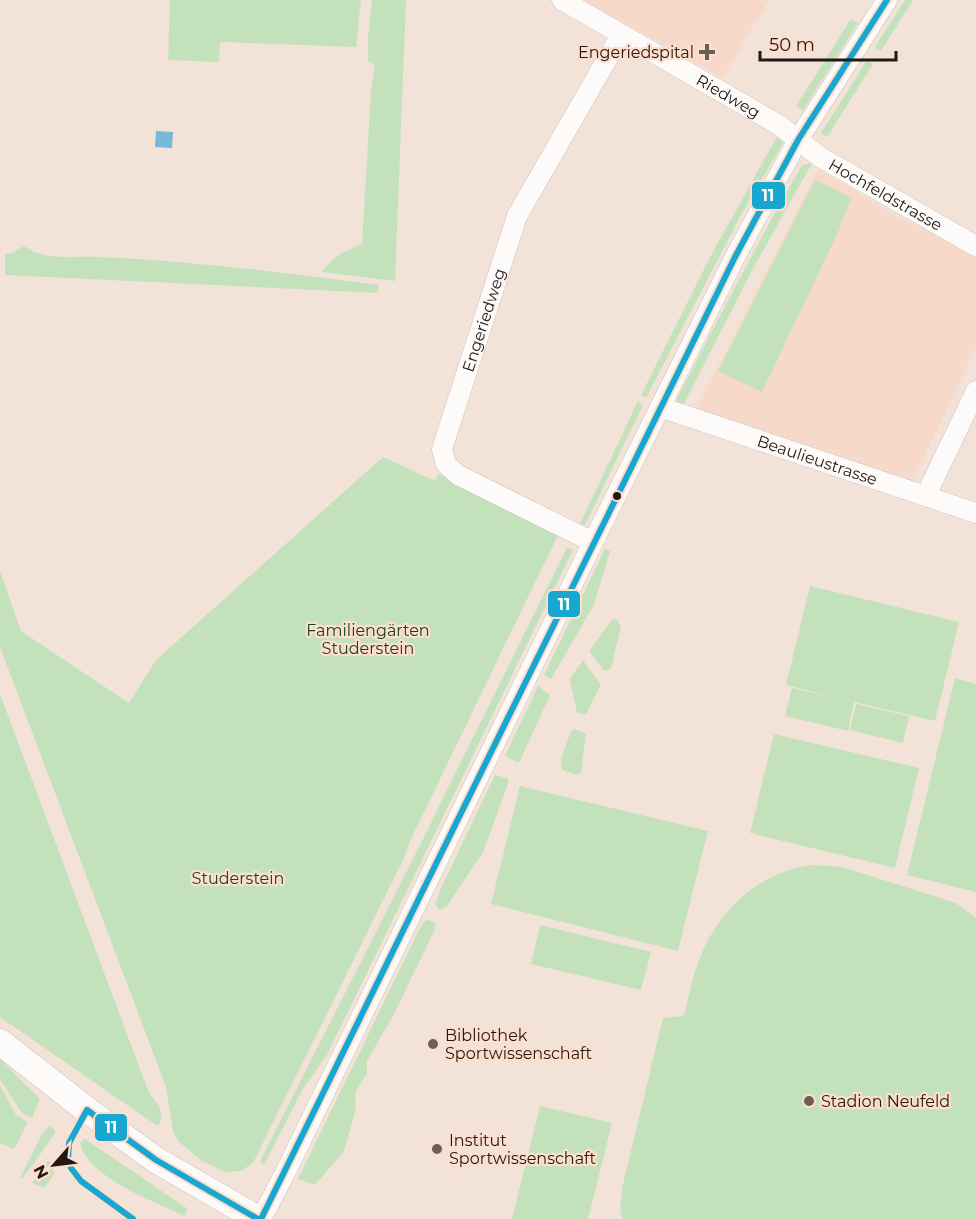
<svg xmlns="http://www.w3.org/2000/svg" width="976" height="1219" font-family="Montserrat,sans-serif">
	<rect width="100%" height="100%" fill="#f3e2d8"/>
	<!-- built -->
	<g fill="#f7d9c9">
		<polygon points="584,0 769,0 723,78"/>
		<polygon points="818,169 910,224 914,218 976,253 976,348 911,484 696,410"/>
	</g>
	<!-- green -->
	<g fill="#c3e2bc">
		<polygon points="170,0 361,0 356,47 220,42 219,62 168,60"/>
		<path d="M372 0H406L395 281 322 272C333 256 345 251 362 244L371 91 375 65 368 61V37Z"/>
		<polygon points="905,0 913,0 881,51 875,47"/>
		<polygon points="851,19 858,23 803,110 796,106"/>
		<polygon points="867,60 873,64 827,137 821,133"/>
		<polygon points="779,133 783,143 741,215 646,398 641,395 709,259"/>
		<path d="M812 163 754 267 683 405 678 403 677 399C718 320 758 241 802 165Z"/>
		<polygon points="815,180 852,198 840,225 841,226 762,392 718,371"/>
		<path d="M24 246C43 261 76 256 100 257 193 261 287 273 379 285L378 293 5 275V253L10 254Z"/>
		<polygon points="638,401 643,405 585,525 579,526"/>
		<polygon points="383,457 435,481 438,474 559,533 411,839 403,860 253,1163 241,1171 225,1172 202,1161 179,1142 173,1132 166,1087 0,647 0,571 21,631 129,703 156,660"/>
		<polygon points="567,547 573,550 327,1055 303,1089 264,1165 260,1161 423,839"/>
		<polygon points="605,549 610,551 594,605 551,679 544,675"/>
		<polygon points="810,586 959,622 935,721 854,702 848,731 785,716 792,688 840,699 786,685"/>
		<polygon points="613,619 616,619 621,626 611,669 604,671 589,651"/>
		<polygon points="583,660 601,685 586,714 577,713 570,679"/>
		<polygon points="955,678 976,684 976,892 907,875"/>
		<polygon points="538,686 550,695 520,761 517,762 505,756"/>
		<path d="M0 694 149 1093C157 1103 166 1112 159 1125H156L0 1017Z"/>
		<polygon points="856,704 909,716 903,743 850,730"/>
		<polygon points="575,729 586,734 581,772 577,775 562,770 561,759 571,731"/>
		<polygon points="774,734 919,768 895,868 750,833"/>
		<polygon points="495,775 507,778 509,781 483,852 447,906 439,910 435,904 441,888"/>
		<polygon points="520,786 708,831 678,951 491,904"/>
		<path d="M813 865 842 867 956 903 976 918V1219H622L620 1207 623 1184 663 1018 684 1016C689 997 692 976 700 958 719 909 761 871 813 865Z"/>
		<polygon points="429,920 435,923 435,929 395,1012 367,1061 367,1074 356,1091 355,1112 344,1151 315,1185 298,1179 419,930 424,922"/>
		<polygon points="540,925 651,952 641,990 531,964"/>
		<polygon points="0,1059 40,1099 32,1118 22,1113 0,1079"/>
		<polygon points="0,1086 16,1115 28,1122 14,1149 0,1143"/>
		<polygon points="540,1106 612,1123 588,1219 512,1219"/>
		<polygon points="49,1126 55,1130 54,1135 22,1179 20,1178 42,1134"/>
		<path d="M85 1139 188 1209 184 1216C154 1201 88 1178 80 1143Z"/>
		<polygon points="48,1161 51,1163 54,1174 45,1188 32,1183"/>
	</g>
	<!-- water -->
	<polygon fill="#78b7d7" points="156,131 173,132 172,148 155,147"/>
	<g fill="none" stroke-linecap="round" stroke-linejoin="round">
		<defs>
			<g id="minor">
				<path id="s1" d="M562 0 779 125 820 157 976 246"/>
				<path id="s2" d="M660 407 976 513"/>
				<polyline points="926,495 976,391"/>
				<path id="s3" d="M593 542 458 475 446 464 442 449 517 216 621 35"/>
				<polyline points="261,1219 286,1171 593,542 735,257 798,140 887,0"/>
			</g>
			<polyline id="major" points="0,1042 87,1110 156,1160 258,1219"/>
		</defs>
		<!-- minor casing -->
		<use href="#minor" stroke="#cec1b9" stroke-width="21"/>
		<!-- major casing -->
		<use href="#major" stroke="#cec1b9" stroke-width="27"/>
		<!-- minor -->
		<use href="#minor" stroke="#fdfbf9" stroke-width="20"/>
		<!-- major -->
		<use href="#major" stroke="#fdfbf9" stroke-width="26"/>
		<defs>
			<g id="bus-1">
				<polyline points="133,1219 81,1181 71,1168 68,1160 69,1143 87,1110 156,1160 258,1219"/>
				<polyline points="261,1219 735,257 798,140 887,0"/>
			</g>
		</defs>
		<!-- bus-1 casing -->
		<use href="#bus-1" stroke="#fedecd" stroke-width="10"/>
		<!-- bus-1 -->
		<use href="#bus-1" stroke="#17a7d0" stroke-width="6"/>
	</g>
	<!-- markers -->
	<g fill="#6c5f57" stroke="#fedecd" stroke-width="2">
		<path d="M704 43h6v6h6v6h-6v6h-6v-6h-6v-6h6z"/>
		<circle cx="433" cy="1044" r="6"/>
		<circle cx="809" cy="1101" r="6"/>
		<circle cx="437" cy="1149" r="6"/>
	</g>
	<circle fill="#231812" stroke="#fedecd" stroke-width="2" cx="617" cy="496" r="5"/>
	<g text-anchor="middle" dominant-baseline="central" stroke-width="4.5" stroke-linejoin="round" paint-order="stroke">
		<!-- poi labels -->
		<g font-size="16" fill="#231812" stroke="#fedecd" text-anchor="start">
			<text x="694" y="52" text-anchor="end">Engeriedspital</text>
			<text x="445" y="1035">Bibliothek<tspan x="445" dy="18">Sportwissenschaft</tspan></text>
			<text x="821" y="1101">Stadion Neufeld</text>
			<text x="449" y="1140">Institut<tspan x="449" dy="18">Sportwissenschaft</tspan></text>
		</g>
		<!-- street labels -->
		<g font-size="16" fill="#231812" stroke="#fedecd">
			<text stroke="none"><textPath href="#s1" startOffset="192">Riedweg</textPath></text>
			<text stroke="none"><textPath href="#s1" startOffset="378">Hochfeldstrasse</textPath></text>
			<text stroke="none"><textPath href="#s3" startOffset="318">Engeriedweg</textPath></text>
			<text stroke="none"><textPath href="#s2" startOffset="166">Beaulieustrasse</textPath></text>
		</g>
		<!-- park labels -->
		<g font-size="16" fill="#12471f" stroke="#fedecd">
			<text x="368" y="630">Familiengärten<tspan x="368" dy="18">Studerstein</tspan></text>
			<text x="238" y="878">Studerstein</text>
		</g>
	</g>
	<g stroke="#fedecd" stroke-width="2">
		<rect x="751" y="181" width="35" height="29" rx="6" fill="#17a7d0"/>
		<rect x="547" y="590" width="34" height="28" rx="6" fill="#17a7d0"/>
		<rect x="94" y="1113" width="34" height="29" rx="6" fill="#17a7d0"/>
	</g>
	<g font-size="16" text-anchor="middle" font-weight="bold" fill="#fff">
		<text x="768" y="201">11</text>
		<text x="564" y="610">11</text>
		<text x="111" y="1133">11</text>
	</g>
	<!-- north arrow -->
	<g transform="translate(54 1165) rotate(242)" stroke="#fedecd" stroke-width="4.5" paint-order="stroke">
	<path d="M0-4.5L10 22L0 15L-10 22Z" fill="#231812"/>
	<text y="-9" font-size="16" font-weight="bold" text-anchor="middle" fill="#231812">N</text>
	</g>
	<!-- scale -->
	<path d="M760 51v9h136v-9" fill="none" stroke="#231812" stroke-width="3"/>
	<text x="769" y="51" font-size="18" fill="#231812" stroke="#fedecd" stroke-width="4.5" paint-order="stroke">50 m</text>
</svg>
